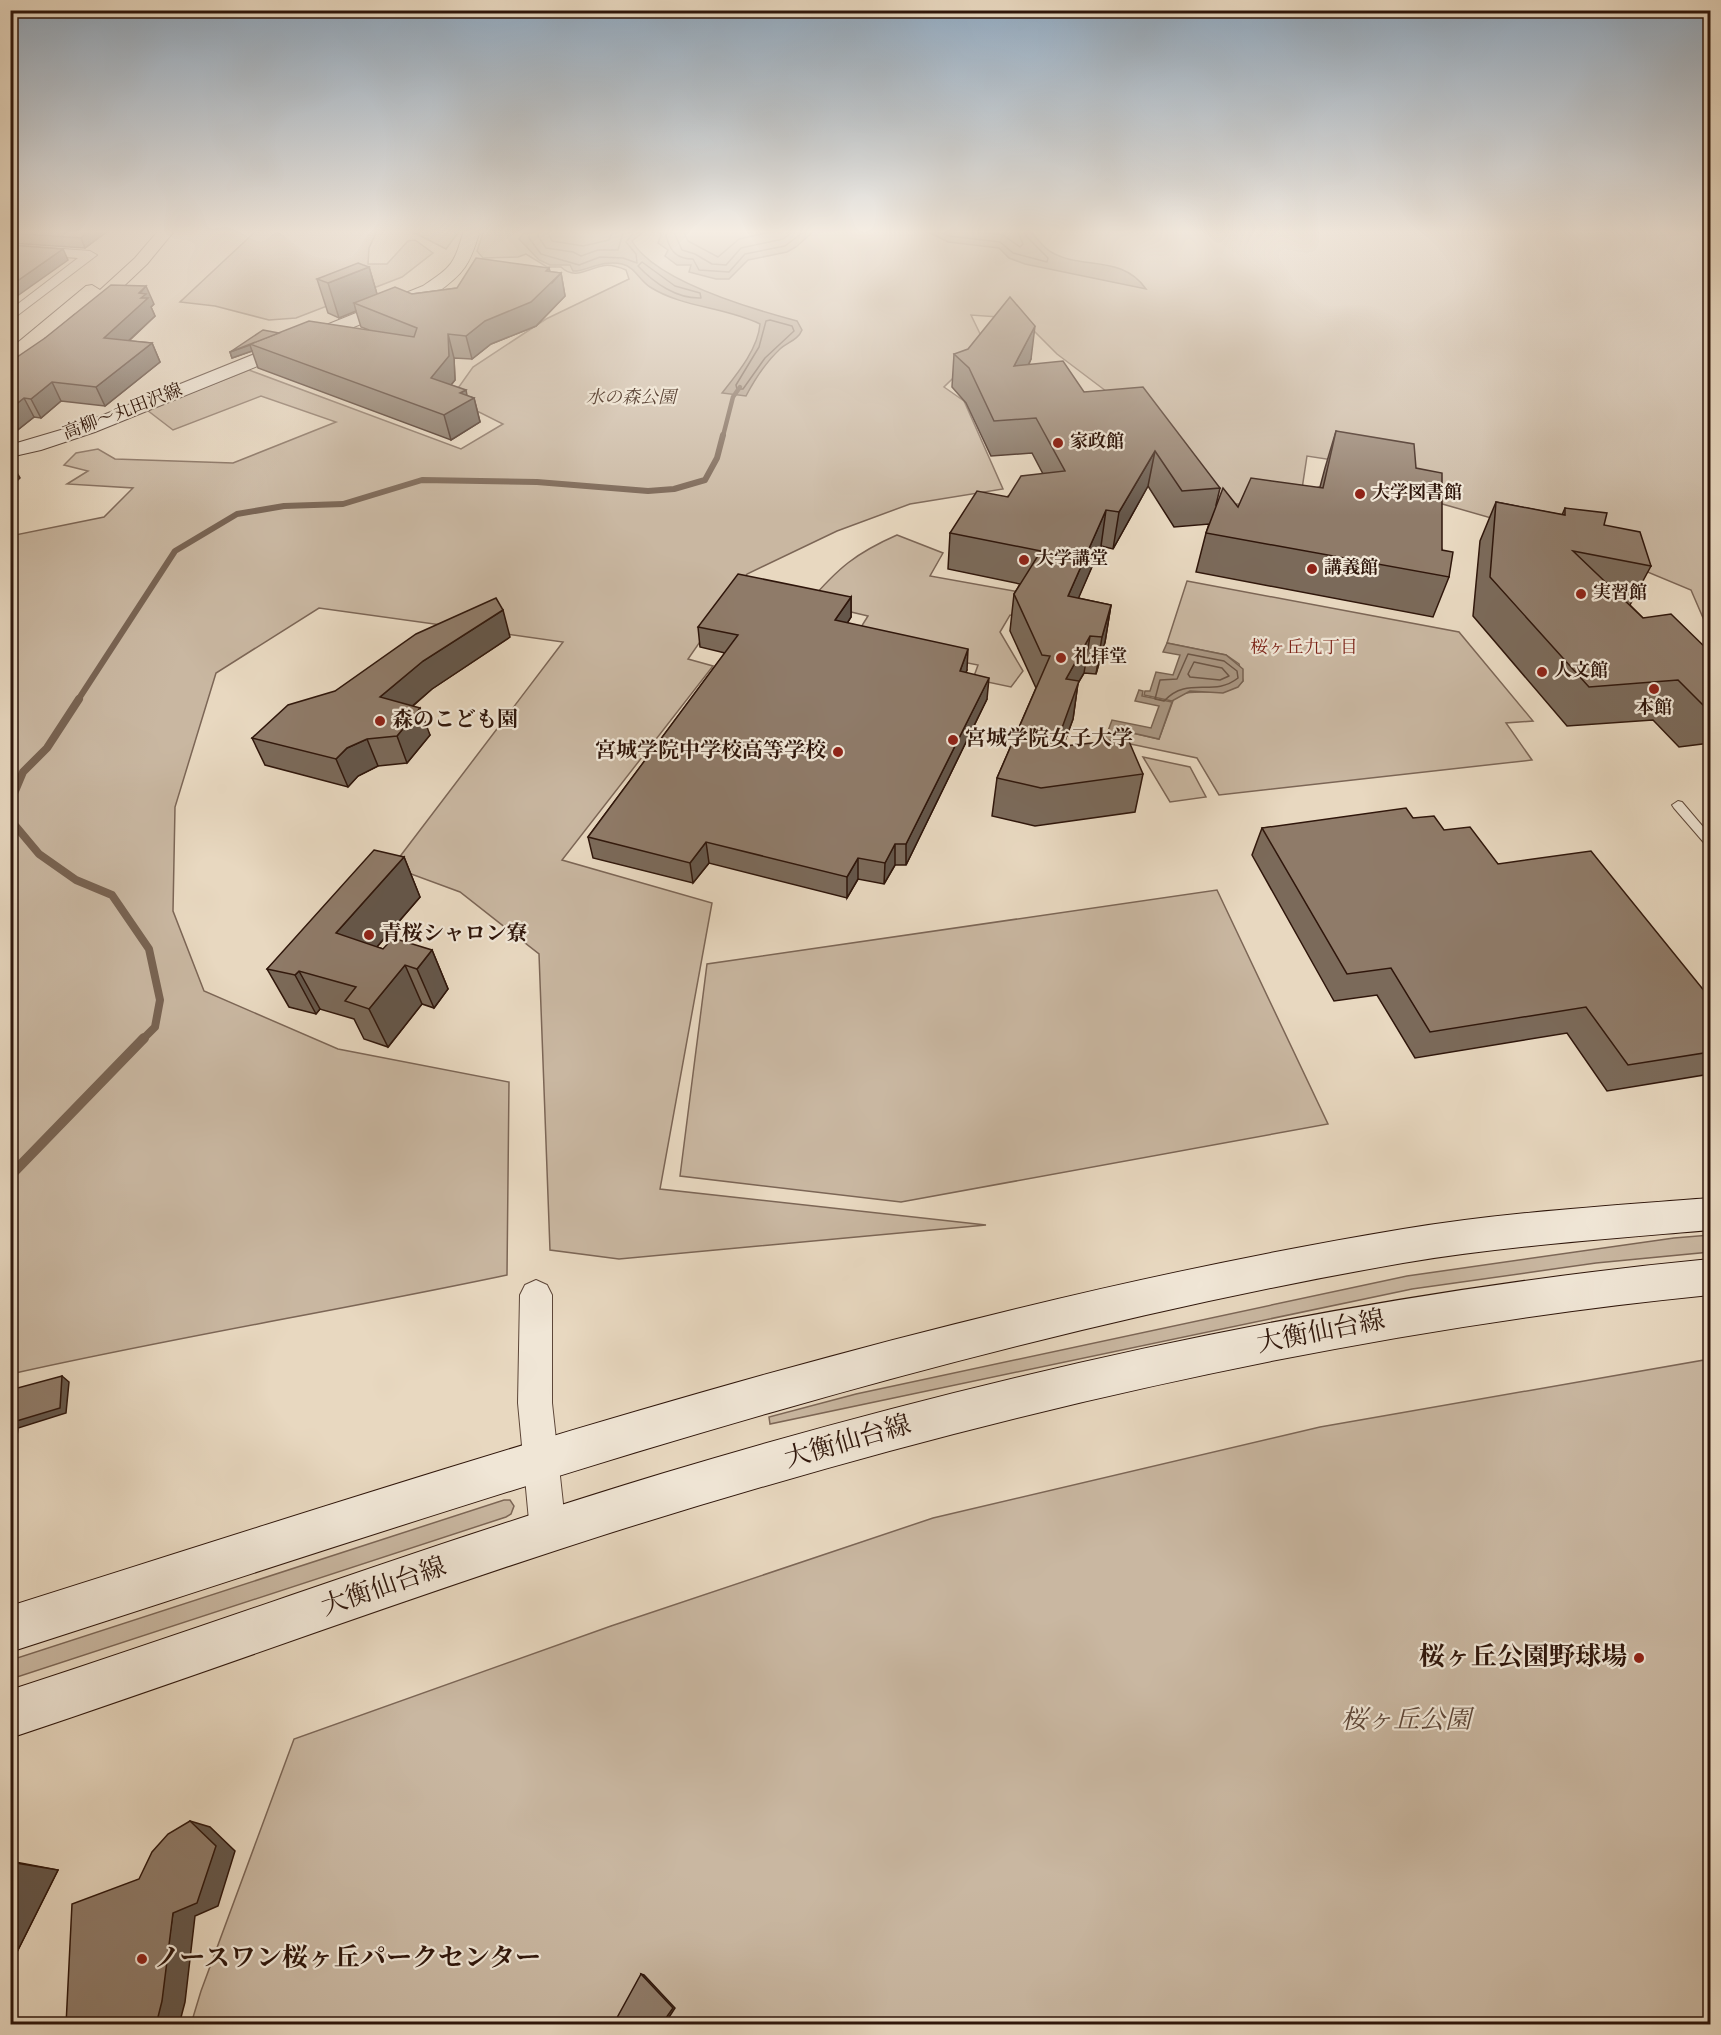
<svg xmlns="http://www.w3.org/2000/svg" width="1721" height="2035" font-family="'Sorts Mill Goudy','Noto Serif JP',serif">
	<rect width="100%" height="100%" fill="#e8d8c0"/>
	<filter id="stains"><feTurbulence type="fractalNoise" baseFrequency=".00333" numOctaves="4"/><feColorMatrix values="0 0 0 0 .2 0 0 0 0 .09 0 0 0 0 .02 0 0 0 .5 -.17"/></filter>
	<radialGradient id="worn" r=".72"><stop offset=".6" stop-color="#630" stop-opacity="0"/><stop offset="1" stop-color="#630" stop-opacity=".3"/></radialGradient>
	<!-- green -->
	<g fill="#c9b7a1" stroke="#7c6656" stroke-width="1.5">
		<polygon points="257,230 382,230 377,231 369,248 368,264 387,264 408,241 415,240 433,253 402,277 296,318 269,320 215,306 180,302"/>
		<polygon points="404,230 460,230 446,249 417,234"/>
		<path d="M484 230H925C939 238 950 243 967 243L933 230H1710V634L1691 590 1578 543 1432 501 1412 472 1307 456 1300 502 1208 505 1135 413 1057 354 1034 331 999 317 971 315 986 346 944 387 964 401 1003 489 910 504 837 531 747 574 688 659 713 666 562 860 712 903 660 1189 986 1225 619 1259 550 1250 539 954 460 892 392 867 563 642 319 608 216 673 175 807 173 911 204 991 338 1049 509 1082 507 1275C342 1310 175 1337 11 1374L10 536 104 517 133 488 67 484 88 471 64 465 76 453 98 449 115 459 233 463 336 422 261 396 173 430 147 410 249 370 461 449 503 424 451 398 473 367 546 319 629 279 626 270C619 267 609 264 602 266 587 269 574 280 561 267H547L526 254 518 257 483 258 477 251Z"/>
		<path d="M897 535 943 553 930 576 1086 604 1069 626 1010 615 1000 632 1023 671 1011 687 973 679 978 665 853 640 868 616 809 602C838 568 856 553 897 535Z"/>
		<path d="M1187 581 1459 632 1533 721 1506 723 1532 760 1219 795 1197 758 1116 741 1119 730 1159 739 1174 698C1196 684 1224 702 1243 681L1239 664 1226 655 1167 643Z"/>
		<polygon points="1143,757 1190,767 1206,797 1170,802"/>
		<polygon points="1217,890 1328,1124 901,1202 680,1176 707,964"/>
		<polygon points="1710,1235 1710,1252 1596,1263 1412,1289 770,1424 769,1417 856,1394 1407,1276 1674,1238"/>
		<polygon points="1710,1359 1710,2024 191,2024 201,1991 294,1739 611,1626 933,1518 1320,1427"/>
		<polygon points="504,1500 510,1500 514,1506 511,1514 506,1517 11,1679 11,1660"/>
	</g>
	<!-- water -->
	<g fill="#a99682" stroke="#786352" stroke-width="1.5">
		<path d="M526 230H815L796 247 787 252 748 260 729 279H716L689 272 691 265H677L665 256 668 250 658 243 661 235 659 232 645 231 632 241C655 281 752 309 797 321L802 330C798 340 788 342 780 349 766 362 755 379 746 396L722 393C737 374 758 349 760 324 726 307 683 308 650 287 639 280 635 267 622 264 605 260 592 268 577 271H573L570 265H550L539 260 519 239Z"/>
		<path d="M925 230H1027C1036 235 1042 247 1051 252 1081 270 1122 254 1146 289L1025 264 1009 258 999 248 948 242Z"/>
		<polygon points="1167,643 1226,655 1243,669 1243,681 1238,687 1223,693 1190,691 1172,701 1144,695 1145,691 1150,691 1156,672 1173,675 1180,655 1163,652"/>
		<polygon points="1139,690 1143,691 1142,696 1172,702 1159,739 1120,730 1115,741 1105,739 1112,720 1151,728 1159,706 1135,701"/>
	</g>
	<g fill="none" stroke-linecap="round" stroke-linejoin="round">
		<!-- shore -->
		<g stroke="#6c5646" stroke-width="1.5">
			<polyline points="530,230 529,238 541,254 579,265 600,257 623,258 637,263 636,254 626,242 636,230"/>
			<polyline points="538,230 538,236 546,248 573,252 581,256 598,250 618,250 624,230"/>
			<polyline points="547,230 552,241 583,246 609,240 613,230"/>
			<path d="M665 230C668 248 674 259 693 259L699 270 729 272 745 254 785 246 806 230"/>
			<polyline points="673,230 682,250 695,254 712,264 726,265 741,248 783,239 795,230"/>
			<polyline points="683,230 688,241 718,257 739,239 779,230"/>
			<polyline points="937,230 949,236 1000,242 1013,253 1047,262 1048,258 1026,236 1025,230"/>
			<polyline points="969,230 1003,235 1020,247 1023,244 1017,230"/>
			<path d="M642 262 675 286 700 293 701 298C677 299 654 283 638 266Z"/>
			<polygon points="770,320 792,326 794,331 765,358 743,389 737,389 736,385 759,347 766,321"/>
			<path d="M1188 654 1224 661 1237 671 1238 678C1213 698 1188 675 1164 701L1155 699 1160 680 1177 679Z"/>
			<polygon points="1194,662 1222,668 1229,676 1220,680 1190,677 1188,674"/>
		</g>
		<!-- stream-far3 -->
		<polyline stroke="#786352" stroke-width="4.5" points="723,436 733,397 740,387"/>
		<!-- stream-far2 -->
		<polyline stroke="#786352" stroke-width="6" points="78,700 175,551 237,514 284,506 343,504 422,480 537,482 648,491 674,489 705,480 717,458 723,435"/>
		<!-- stream-far1 -->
		<g stroke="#786352" stroke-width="8">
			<polyline points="10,803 23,772 47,748 79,699"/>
			<polyline points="10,805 13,823 39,854 76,880 112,895 149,949 160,1000 155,1027 143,1039"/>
		</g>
		<!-- stream -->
		<polyline stroke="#786352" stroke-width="10" points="10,1176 144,1038"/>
		<defs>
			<polygon id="lane" points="1678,801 1682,802 1710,835 1710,846 1706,845 1674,808 1672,805"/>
			<g id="street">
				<polygon points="10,245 90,251 97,255 10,321 10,310 78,258 10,253"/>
				<polygon points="536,1280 547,1285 552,1295 552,1403 566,1531 561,1544 548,1549 535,1544 530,1531 518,1403 520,1295 525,1285"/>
			</g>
			<g id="secondary">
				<path d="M464 230H480C470 264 465 273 435 294L95 432 41 450 10 457V445L81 424 423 286C453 266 454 264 464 230Z"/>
				<path d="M1710 1198V1230C1608 1239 1504 1246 1403 1263 927 1346 469 1504 10 1652V1606C469 1461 928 1308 1403 1229 1505 1212 1608 1206 1710 1198Z"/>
				<path d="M1710 1259V1295C1338 1332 970 1420 613 1532 411 1596 212 1671 10 1738V1690C229 1619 445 1539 664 1473 1003 1371 1358 1293 1710 1259Z"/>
			</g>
			<polygon id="primary" points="159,230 175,230 147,264 88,320 76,320 73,316 75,313 17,363 10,364 10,349 86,286 92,285 100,290 135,258"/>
		</defs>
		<!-- lane casing -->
		<use href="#lane" stroke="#5d4638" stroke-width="2"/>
		<!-- street casing -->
		<use href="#street" stroke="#5d4638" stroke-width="2"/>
		<!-- secondary casing -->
		<use href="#secondary" stroke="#2f160b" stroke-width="2"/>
		<!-- primary casing -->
		<use href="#primary" stroke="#2f160b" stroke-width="2"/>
		<!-- lane -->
		<use href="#lane" fill="#f0e6d6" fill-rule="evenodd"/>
		<!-- street -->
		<use href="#street" fill="#f0e6d6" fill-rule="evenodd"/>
		<!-- secondary -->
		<use href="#secondary" fill="#f0e6d6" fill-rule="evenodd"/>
		<!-- primary -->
		<use href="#primary" fill="#e8d8c0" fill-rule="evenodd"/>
	</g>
	<!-- wall -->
	<g fill="#7b6a5a" stroke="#2f160b" stroke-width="1.5">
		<polygon points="10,230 109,230 85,248 10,243"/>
		<polygon points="369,267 377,294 412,294 457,288 549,268 550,272 561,273 565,296 536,326 491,344 472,359 454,358 455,380 451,385 467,396 474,398 480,422 451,440 258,368 252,351 232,358 230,352 279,333 369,330 361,327 356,311 339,318 328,313 317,279"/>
		<polygon points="154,304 151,307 155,316 129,341 152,343 160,362 105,406 61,401 41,418 34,417 10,436 45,338"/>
		<polygon points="954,354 1031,359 1029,364 1084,392 1220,488 1216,505 1238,507 1320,487 1325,468 1336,431 1416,468 1442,550 1449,577 1433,617 1196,572 1206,533 1209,524 1174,527 1148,486 1113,549 1101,546 1078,598 1111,605 1105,642 1096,674 1084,673 1078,683 1073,719 1063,746 1143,774 1135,812 1035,826 992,816 997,778 1036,688 1010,631 1014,594 1020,584 948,569 950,533 1043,474 1032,453 991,456 966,403 952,387"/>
		<polygon points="1496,502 1562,515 1565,508 1604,525 1651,566 1630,605 1643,618 1710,652 1710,743 1679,747 1653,720 1567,726 1473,616 1480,541"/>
		<polygon points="851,597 851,617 847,623 967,670 966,672 987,699 906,865 895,865 884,884 858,879 847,898 709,863 693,883 593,858 588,837 725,653 700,647 698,627"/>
		<polygon points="510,637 432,689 413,706 430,735 407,763 378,766 358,776 348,787 265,765 252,738"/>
		<polygon points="1413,818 1498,864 1710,998 1710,1074 1607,1091 1567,1033 1415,1058 1377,995 1334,1001 1252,855 1262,828"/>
		<polygon points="404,857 420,897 377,947 383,949 432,950 448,989 434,1008 422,1004 388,1047 364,1039 354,1019 320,1009 316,1014 289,1007 267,969"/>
		<polygon points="10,1861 58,1870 10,1966"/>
	</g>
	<!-- shaded-wall -->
	<g fill="#64564a" stroke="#2f160b" stroke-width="1.5">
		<polygon points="91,230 109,230 85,248 81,238"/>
		<polygon points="63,249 68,260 10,301 10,286"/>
		<polygon points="369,267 379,301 354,303 356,311 339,318 328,283"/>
		<polygon points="549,268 552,283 561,273 565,296 536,326 491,344 472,359 466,336 546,271"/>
		<polygon points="146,286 154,304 151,307 155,316 112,356 104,338"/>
		<polygon points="1035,326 1031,359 1011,400 1014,366"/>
		<polygon points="448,334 454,358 455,380 437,402 431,378"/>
		<polygon points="152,343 160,362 105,406 96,387"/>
		<polygon points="250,345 252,351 232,358 230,352"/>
		<polygon points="52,382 61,401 41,418 31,399"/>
		<polygon points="466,390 468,401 474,398 480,422 451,440 444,415 460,393"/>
		<polygon points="24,398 34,417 10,436 10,409"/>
		<polygon points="1155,451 1148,486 1113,549 1119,512"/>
		<polygon points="10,461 20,478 10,488"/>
		<polygon points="1106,510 1101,546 1063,634 1068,596"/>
		<polygon points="851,597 851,617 836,641 835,620"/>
		<polygon points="1111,605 1105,642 1096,674 1102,637"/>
		<polygon points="503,610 510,637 432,689 390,725 380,697 423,661"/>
		<polygon points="1090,636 1084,673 1078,683 1073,719 1049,784 1066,679"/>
		<polygon points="968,649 967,670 958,692 960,671"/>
		<polygon points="989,678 987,699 906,865 906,844"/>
		<polygon points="420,708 430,735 407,763 397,736"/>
		<polygon points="367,739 378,766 358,776 348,787 336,759 347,748"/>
		<polygon points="706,842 709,863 693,883 690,863"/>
		<polygon points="895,844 895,865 884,884 885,863"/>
		<polygon points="404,857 420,897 355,972 336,933"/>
		<polygon points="858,858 858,879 847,898 847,877"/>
		<polygon points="432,950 448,989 434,1008 417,969"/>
		<polygon points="405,965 422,1004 388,1047 369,1009"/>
		<polygon points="299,971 320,1009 316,1014 295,975"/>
		<polygon points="62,1376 69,1382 66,1413 18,1428 10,1493 10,1423"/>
		<polygon points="190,1821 210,1827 235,1851 218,1906 195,1916 185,2002 179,2025 156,2025 173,1913"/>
		<polygon points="10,1862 58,1870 10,1966"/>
		<polygon points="641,1974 644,1975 675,2008 664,2025 661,2025"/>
	</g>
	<!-- building -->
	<g fill="#8f7b69" stroke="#2f160b" stroke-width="1.5">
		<polygon points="10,230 91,230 81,238 10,233"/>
		<polygon points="10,245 63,249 10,286"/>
		<polygon points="476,258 549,268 546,271 561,273 531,302 485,321 466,336 448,334 449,356 431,378 466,390 460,393 474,398 444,415 250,344 309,321 414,337 417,328 354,303 395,287 412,294 457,288"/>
		<polygon points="358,263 369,267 328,283 317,279"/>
		<polygon points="111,285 146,286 139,293 146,294 141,298 148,298 104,338 152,343 96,387 52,382 31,399 24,398 10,409 10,362 45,338"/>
		<polygon points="1010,297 1035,326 1014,366 1063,361 1084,392 1143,387 1220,488 1182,491 1155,451 1119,512 1106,510 1068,596 1111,605 1102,637 1090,636 1066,679 1079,681 1055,747 1128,739 1143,774 1041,788 997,778 1050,656 1042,655 1014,594 1041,551 950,533 977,491 1008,497 1021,476 1065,471 1036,418 994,421 969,368 954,354 968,349"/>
		<polygon points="263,330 279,333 230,352"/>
		<polygon points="1336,431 1414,444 1416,468 1442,473 1442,550 1453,552 1449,577 1206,533 1223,488 1238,507 1251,478 1323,488"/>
		<polygon points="1496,502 1565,515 1565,508 1607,513 1604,525 1640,532 1651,566 1573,551 1643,618 1671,614 1710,652 1710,707 1705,707 1678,680 1589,687 1490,577"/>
		<polygon points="738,574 851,597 835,620 968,649 960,671 989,678 906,844 895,844 885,863 858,858 847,877 706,842 690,863 588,837 738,635 698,627"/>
		<polygon points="496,598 503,610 423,661 380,697 420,708 397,736 367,739 347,748 336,759 252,738 288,705 335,691 416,634"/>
		<polygon points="1406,808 1413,818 1434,816 1444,830 1470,827 1498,864 1591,851 1710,998 1710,1052 1628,1065 1586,1007 1430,1032 1391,968 1347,974 1262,828"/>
		<polygon points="374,850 404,857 336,933 383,949 393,938 432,950 417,969 405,965 369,1009 345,1001 356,987 299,971 295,975 267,969"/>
		<polygon points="62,1376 60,1408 10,1423 10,1390"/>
		<polygon points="190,1821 216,1846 197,1903 173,1913 162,2001 156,2025 66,2025 72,1904 139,1879 152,1852 168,1834"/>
		<polygon points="641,1974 673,2008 661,2025 613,2025"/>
	</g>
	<!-- sky -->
	<linearGradient id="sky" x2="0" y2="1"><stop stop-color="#8fa8bf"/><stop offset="0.45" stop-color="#f5ede3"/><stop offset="1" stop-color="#f5ede3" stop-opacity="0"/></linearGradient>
	<rect width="1721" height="515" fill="url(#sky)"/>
	<!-- markers -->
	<g fill="#8f2418" stroke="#f0e6d6" stroke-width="2">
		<circle cx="1058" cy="443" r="6"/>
		<circle cx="1360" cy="494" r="6"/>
		<circle cx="1024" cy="560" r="6"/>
		<circle cx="1312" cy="569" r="6"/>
		<circle cx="1581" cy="594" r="6"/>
		<circle cx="1061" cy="658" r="6"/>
		<circle cx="1542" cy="672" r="6"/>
		<circle cx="1654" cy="689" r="6"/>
		<circle cx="380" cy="721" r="6"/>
		<circle cx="953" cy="740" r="6"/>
		<circle cx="838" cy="752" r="6"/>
		<circle cx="369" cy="935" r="6"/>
		<circle cx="1639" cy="1658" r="6"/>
		<circle cx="142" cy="1959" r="6"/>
	</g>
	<g text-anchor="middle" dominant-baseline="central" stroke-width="4.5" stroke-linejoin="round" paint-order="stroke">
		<!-- far-park labels -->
		<g font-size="18" font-style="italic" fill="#5d4638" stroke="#f0e6d6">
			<text x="631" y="399">水の森公園</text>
		</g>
		<!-- far-street labels -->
		<g font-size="18" fill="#2f160b" stroke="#f0e6d6">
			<text transform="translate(123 413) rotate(-21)">高柳～丸田沢線</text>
		</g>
		<!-- far-poi labels -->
		<g font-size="18" font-weight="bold" fill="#2f160b" stroke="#f0e6d6" text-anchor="start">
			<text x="1070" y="443">家政館</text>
			<text x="1372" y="494">大学図書館</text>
			<text x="1036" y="560">大学講堂</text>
			<text x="1324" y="569">講義館</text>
			<text x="1593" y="594">実習館</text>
			<text x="1073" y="658">礼拝堂</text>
			<text x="1554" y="672">人文館</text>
			<text x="1654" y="709" text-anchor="middle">本館</text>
		</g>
		<!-- far-neighbourhood labels -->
		<g font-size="18" fill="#7a1f14" stroke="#f0e6d6">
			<text x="1304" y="649">桜ヶ丘九丁目</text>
		</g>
		<!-- poi labels -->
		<g font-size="21" font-weight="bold" fill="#2f160b" stroke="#f0e6d6" text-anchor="start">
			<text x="392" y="721">森のこども園</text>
			<text x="965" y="740">宮城学院女子大学</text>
			<text x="826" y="752" text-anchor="end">宮城学院中学校高等学校</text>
			<text x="381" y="935">青桜シャロン寮</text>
		</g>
		<!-- near-street labels -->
		<g font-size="26" fill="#2f160b" stroke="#f0e6d6">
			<text transform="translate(1321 1333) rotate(-11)">大衡仙台線</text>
			<text transform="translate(848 1443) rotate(-16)">大衡仙台線</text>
			<text transform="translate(384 1588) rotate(-19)">大衡仙台線</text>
		</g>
		<!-- near-poi labels -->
		<g font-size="26" font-weight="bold" fill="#2f160b" stroke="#f0e6d6" text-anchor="end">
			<text x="1627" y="1658">桜ヶ丘公園野球場</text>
			<text x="154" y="1959" text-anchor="start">ノースワン桜ヶ丘パークセンター</text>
		</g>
		<!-- near-park labels -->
		<g font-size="26" font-style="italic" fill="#5d4638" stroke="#f0e6d6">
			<text x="1406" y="1721">桜ヶ丘公園</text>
		</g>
	</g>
	<!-- margin -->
	<rect width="1721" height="2035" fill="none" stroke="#e8d8c0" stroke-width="36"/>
	<rect x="12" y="12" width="1697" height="2011" fill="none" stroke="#2f160b" stroke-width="3"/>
	<rect x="18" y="18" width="1685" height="1999" fill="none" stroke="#2f160b" stroke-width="1.5"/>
	<rect width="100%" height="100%" filter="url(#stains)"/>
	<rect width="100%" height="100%" fill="url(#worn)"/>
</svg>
